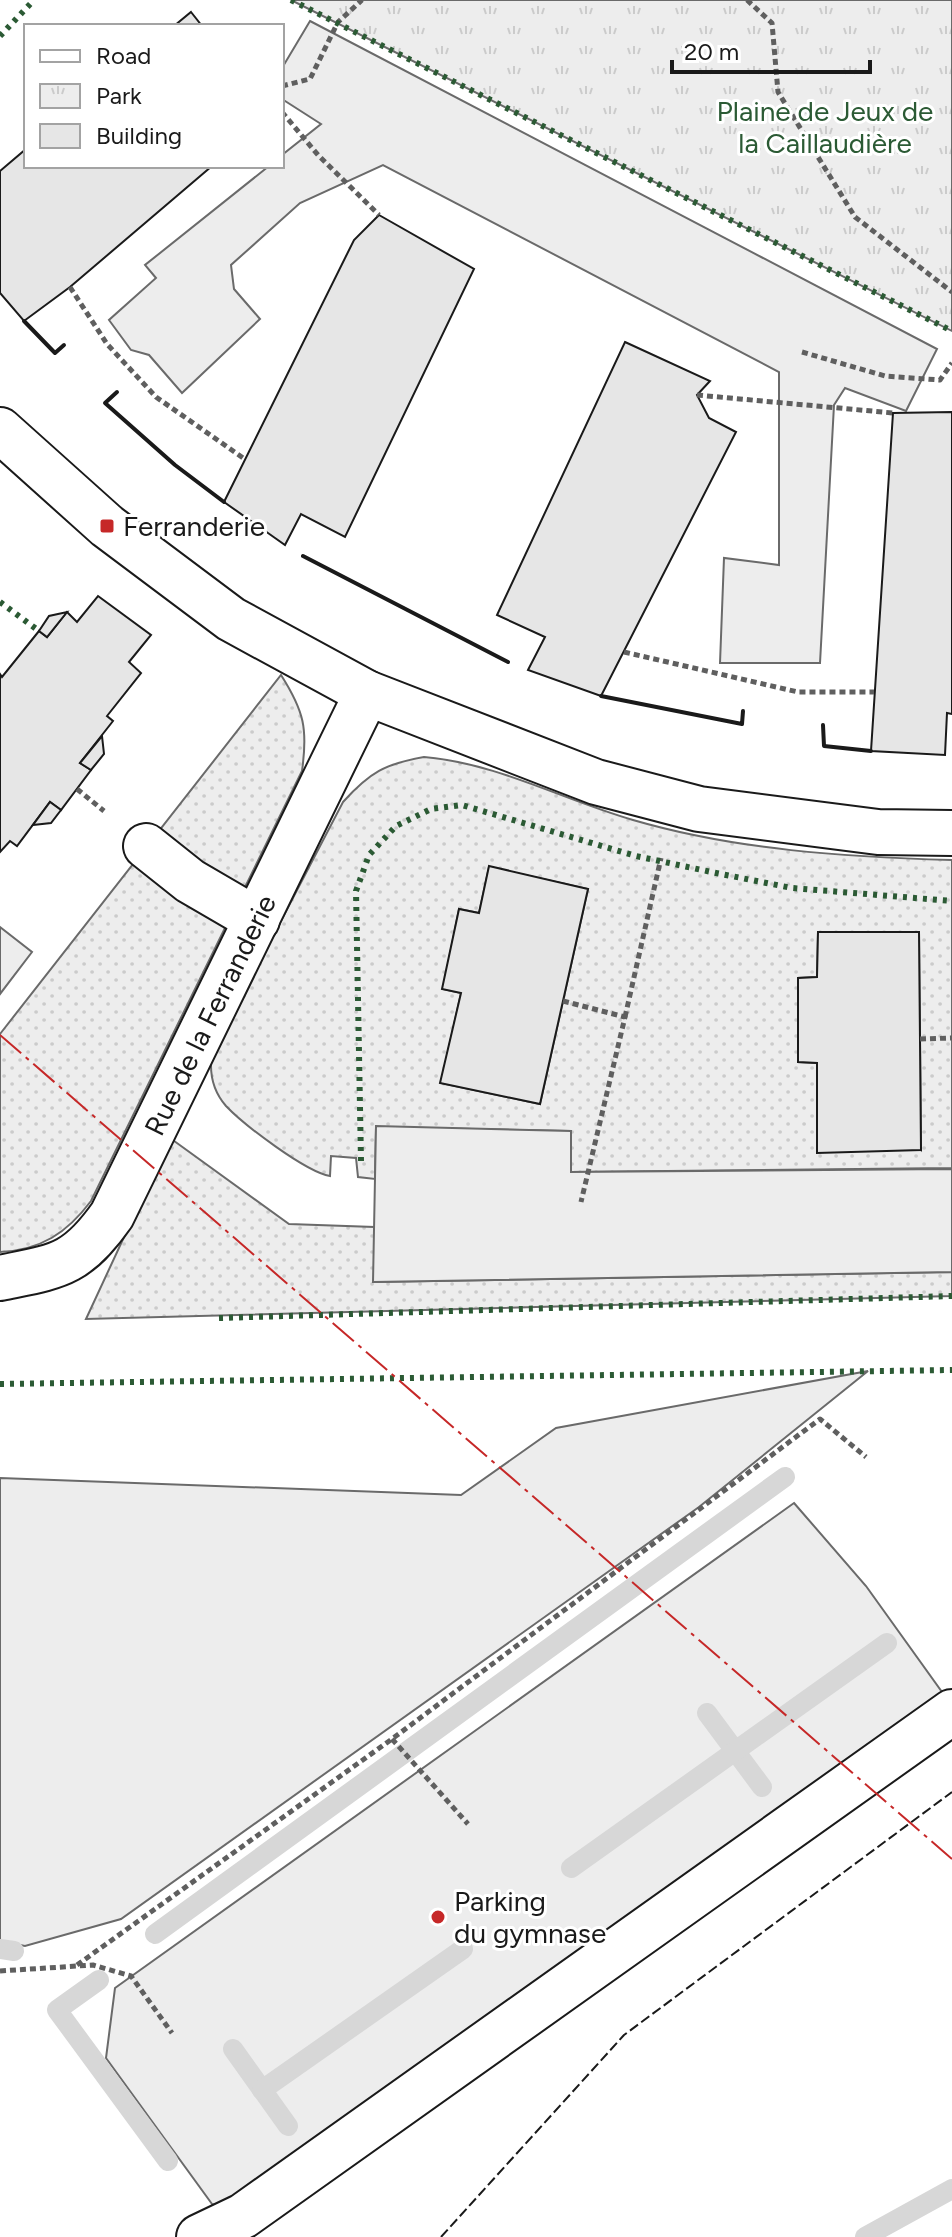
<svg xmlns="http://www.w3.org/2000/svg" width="952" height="2237" font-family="Figtree,sans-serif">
	<defs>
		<pattern id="grass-dots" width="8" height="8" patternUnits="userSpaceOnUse" patternTransform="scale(2)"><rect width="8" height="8" fill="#ededed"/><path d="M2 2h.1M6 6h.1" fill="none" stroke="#cbcbcb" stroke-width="1.8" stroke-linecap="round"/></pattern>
		<pattern id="park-tufts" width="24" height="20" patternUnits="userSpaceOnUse" patternTransform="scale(2)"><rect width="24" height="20" fill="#ededed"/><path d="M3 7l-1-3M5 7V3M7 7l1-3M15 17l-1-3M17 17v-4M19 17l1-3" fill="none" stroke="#cbcbcb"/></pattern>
	</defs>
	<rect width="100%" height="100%" fill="#fff"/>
	<!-- grass -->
	<g fill="url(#grass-dots)" stroke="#6a6a6a" stroke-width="2" fill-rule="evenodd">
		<path d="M281 675C304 711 308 729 302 771L91 1201C67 1233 41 1250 0 1252V1034Z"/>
		<path d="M424 757C497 763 563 800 633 820 736 850 845 857 952 860V1168L571 1172 570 1131 376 1127 375 1179 358 1177 356 1158 331 1156 330 1176C306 1172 244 1125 226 1106 213 1091 209 1072 212 1053L343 802C370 772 385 764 424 757ZM489 867 588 889 540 1104 441 1083 461 993 443 989 459 909 479 913ZM818 932H919L921 1150 817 1063 798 1062V978L817 977Z"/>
		<polygon points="170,1138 289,1224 374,1227 374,1282 952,1272 952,1296 86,1319"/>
	</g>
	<!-- park -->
	<polygon fill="url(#park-tufts)" stroke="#6a6a6a" stroke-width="2" points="291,0 952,0 952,331"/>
	<!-- built -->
	<g fill="#ededed" stroke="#6a6a6a" stroke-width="2">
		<polygon points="310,21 937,349 906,411 845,388 834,405 820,663 720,663 724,558 779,565 779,372 383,165 300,203 231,265 234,289 260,319 182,393 149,355 131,350 109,320 156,278 145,265 269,166 282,166 282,155 321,124 282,99 282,68"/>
		<polygon points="0,927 32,952 0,994"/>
		<polygon points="376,1126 571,1131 571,1172 952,1169 952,1272 373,1282"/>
		<polygon points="868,1371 699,1507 121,1919 25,1946 0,1941 0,1478 461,1495 556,1428"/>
		<polygon points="794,1503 866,1586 952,1706 243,2216 212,2204 106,2058 115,1988"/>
	</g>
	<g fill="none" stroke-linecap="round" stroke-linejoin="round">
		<!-- stream -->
		<g stroke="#d7d7d7" stroke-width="20">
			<polyline points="707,1713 762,1787"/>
			<polyline points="571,1868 887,1643"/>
			<polyline points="155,1934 785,1477"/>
			<polyline points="0,1949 14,1951"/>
			<polyline points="99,1980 57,2010 168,2161"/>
			<polyline points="233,2049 288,2126"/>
			<polyline points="262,2090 463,1949"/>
			<polyline points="865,2237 952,2189"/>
		</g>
	</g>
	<!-- building -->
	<g fill="#e6e6e6" stroke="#1a1a1a" stroke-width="2">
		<polygon points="191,12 202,26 174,26"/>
		<polygon points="26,149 26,166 212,166 70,287 24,321 0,293 0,171"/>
		<polygon points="379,215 474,269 345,537 301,514 285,545 224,502 354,240"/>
		<polygon points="625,342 710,381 697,395 709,418 736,432 601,696 528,670 545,637 497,615"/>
		<polygon points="952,412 952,714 947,713 945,755 871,751 893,413"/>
		<polygon points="98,596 151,635 129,662 141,673 107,716 113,721 80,763 91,770 61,810 50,802 17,846 10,841 0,852 0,674 2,677 39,631 47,637 67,612 77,622"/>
		<polygon points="67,612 47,637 39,631 49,616"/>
		<polygon points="102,736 104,754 91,770 80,763"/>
		<polygon points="50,802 61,810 51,823 33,825"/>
		<polygon points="489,866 588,889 540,1104 440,1083 461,993 442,989 459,909 479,913"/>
		<polygon points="818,932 919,932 921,1150 817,1153 817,1063 798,1062 798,978 817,977"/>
	</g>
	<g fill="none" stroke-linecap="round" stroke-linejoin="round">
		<defs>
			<g id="minor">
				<polyline points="0,430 107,526 231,619 367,693 596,782 699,809 878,832 952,833"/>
				<polyline points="146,846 190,881 257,920"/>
				<path d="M0 1278C58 1266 76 1266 112 1215L367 693"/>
				<polyline points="199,2237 243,2216 952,1712"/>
			</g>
		</defs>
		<!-- minor casing -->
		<use href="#minor" stroke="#1a1a1a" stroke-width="48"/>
		<!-- path -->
		<g stroke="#5f5f5f" stroke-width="5" stroke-dasharray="6 4" stroke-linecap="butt">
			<polyline points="747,0 772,23 778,92 855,217 952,292"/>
			<polyline points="282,86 310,79 338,22 362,0"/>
			<polyline points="282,112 318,155 379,215"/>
			<polyline points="70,287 107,344 156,397 246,460"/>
			<polyline points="802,352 885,376 940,380 952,363"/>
			<polyline points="697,395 893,413"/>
			<polyline points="624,652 798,692 874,692"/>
			<polyline points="77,789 104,811"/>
			<polyline points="563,1001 625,1017 581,1202"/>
			<polyline points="625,1017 661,858"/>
			<polyline points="920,1039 952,1038"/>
			<polyline points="392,1739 468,1824"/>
			<polyline points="77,1965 392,1739 820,1419 866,1457"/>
			<polyline points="0,1971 93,1965 131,1976 172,2033"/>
		</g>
		<!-- minor -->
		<use href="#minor" stroke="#fff" stroke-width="44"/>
		<!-- hedge -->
		<g stroke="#2b5a34" stroke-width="6" stroke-dasharray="4 6" stroke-linecap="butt">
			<polyline points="291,0 952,331"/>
			<polyline points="0,36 34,0"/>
			<polyline points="0,602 39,631"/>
			<polyline points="361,1161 356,891 369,855 396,826 431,809 462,805 636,856 716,873 792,888 952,901"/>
			<polyline points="219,1318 952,1296"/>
			<polyline points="0,1384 952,1370"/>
		</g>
		<!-- fence -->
		<polyline stroke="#1a1a1a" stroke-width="2" stroke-dasharray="10 4" stroke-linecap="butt" points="441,2237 624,2035 952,1792"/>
		<!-- wall -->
		<g stroke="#1a1a1a" stroke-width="4">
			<polyline points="24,321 55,353 64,345"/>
			<polyline points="117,392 105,403 175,465 224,502"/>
			<polyline points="303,556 508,662"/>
			<polyline points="601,696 742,724 743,711"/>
			<polyline points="823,725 824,746 871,751"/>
		</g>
		<!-- power -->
		<polyline stroke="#c62828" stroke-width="2" stroke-dasharray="28 6 4 6" stroke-linecap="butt" points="0,1035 952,1859"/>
	</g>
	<!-- markers -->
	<g fill="#c62828" stroke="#fff" stroke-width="3">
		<rect x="99" y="518" width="16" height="16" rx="4"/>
		<circle cx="438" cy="1917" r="8"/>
	</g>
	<g text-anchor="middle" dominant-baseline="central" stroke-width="6" stroke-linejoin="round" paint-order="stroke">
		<!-- park labels -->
		<g font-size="28" fill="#2b5a34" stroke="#fff">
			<text x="825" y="111">Plaine de Jeux de<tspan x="825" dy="32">la Caillaudière</tspan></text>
		</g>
		<!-- poi labels -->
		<g font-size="28" fill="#1a1a1a" stroke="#fff" text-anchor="start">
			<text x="123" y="526">Ferranderie</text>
			<text x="454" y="1901">Parking<tspan x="454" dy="32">du gymnase</tspan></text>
		</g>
		<!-- street labels -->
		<g font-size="28" fill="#1a1a1a" stroke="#fff">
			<text transform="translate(210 1015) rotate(-64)">Rue de la Ferranderie</text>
		</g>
	</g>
	<!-- legend -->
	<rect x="24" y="24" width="260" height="144" fill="#ffffff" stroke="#a3a3a3" stroke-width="2"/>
	<rect x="40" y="50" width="40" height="12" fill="#ffffff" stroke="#a3a3a3" stroke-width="2"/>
	<text x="96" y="64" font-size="24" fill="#1a1a1a">Road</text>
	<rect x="40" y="84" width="40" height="24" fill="url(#park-tufts)" stroke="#a3a3a3" stroke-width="2"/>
	<text x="96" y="104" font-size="24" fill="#1a1a1a">Park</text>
	<rect x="40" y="124" width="40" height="24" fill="#e6e6e6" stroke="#a3a3a3" stroke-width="2"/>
	<text x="96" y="144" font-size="24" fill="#1a1a1a">Building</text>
	<!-- scale -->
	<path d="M672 60v12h198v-12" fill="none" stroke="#1a1a1a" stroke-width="4"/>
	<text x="684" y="60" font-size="24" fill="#1a1a1a" stroke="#ffffff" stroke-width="6" paint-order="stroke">20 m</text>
</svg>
